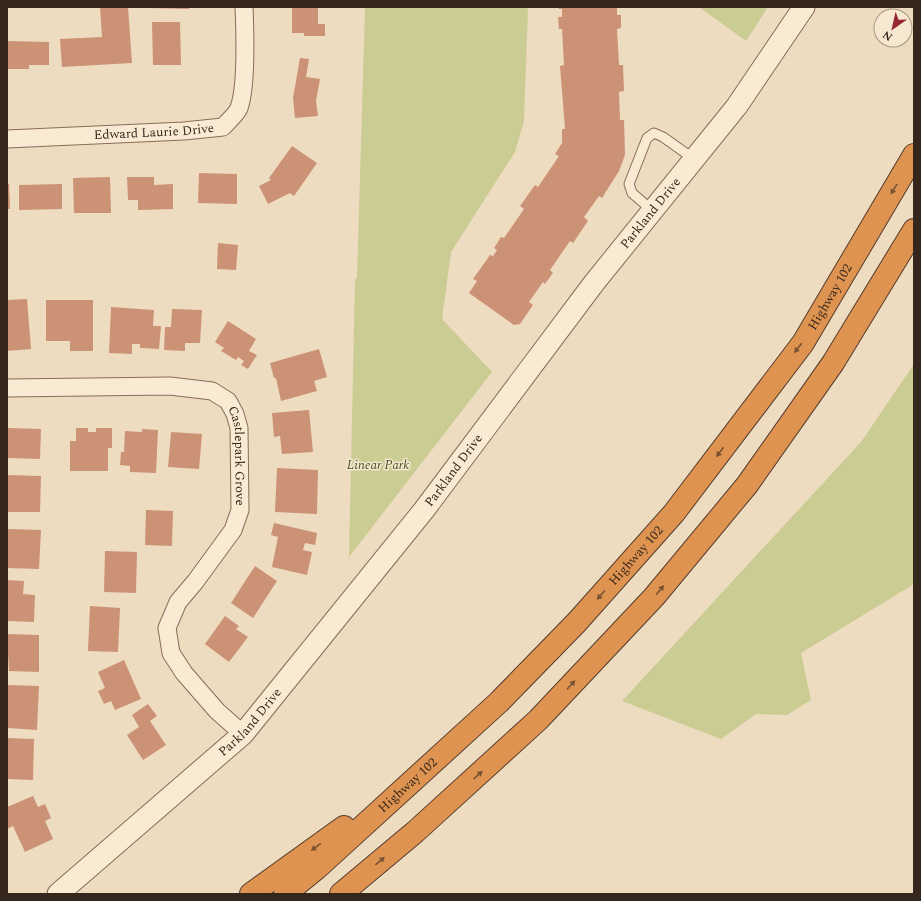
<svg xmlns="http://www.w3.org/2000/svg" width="921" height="901" font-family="Spectral,serif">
	<rect width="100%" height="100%" fill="#eedcc0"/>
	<!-- green -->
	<g fill="#cacc94">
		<polygon points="365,7 528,7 524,121 515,152 451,252 442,319 492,372 349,557 355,279 357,278"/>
		<polygon points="699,7 768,7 746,41"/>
		<polygon points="914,364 914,584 801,653 811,700 787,715 756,714 721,739 622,701 861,442"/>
	</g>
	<!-- building -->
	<g fill="#cc9276">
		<polygon points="100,7 128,7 132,63 62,67 60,39 102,37"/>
		<polygon points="148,7 189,7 189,9 148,8"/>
		<polygon points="292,7 318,7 318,24 325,24 325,36 304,36 304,33 292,33"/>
		<polygon points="558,7 617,7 617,15 621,15 621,28 617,29 619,65 623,65 624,91 619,92 620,120 624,120 625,155 619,171 602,198 599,196 584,217 588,221 573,243 570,241 550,270 553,273 545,284 543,282 529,302 533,305 520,324 514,325 469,293 477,281 473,279 490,255 493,256 497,250 494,248 501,237 504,238 524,209 520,206 535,185 538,187 559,156 555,154 562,143 562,129 565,129 560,66 564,65 562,29 559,29 558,17 562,17 562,9 559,9"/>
		<polygon points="152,22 180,22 181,65 153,65"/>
		<polygon points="7,41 49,42 49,65 29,65 29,69 7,69"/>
		<polygon points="300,58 309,59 306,77 320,79 316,101 318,116 295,118 293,98"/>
		<polygon points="292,146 317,163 294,196 290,193 268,204 259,186 271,180 269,178"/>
		<polygon points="199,173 237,174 237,204 198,203"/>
		<polygon points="110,177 111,213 74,213 73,178"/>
		<polygon points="127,177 154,177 154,185 173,184 173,209 138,210 138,200 128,200"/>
		<polygon points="7,184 9,184 10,209 7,209"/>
		<polygon points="62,184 62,209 19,210 19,185"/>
		<polygon points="218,243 238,245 236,270 217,269"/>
		<polygon points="27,299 31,349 7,351 7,300"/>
		<polygon points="46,300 93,300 93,351 70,351 70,341 46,341"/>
		<polygon points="111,307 154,310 153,326 161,326 159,349 140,348 140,344 132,344 132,354 109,353"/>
		<polygon points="172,309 202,310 200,343 185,343 185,351 164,350 165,327 171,327"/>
		<polygon points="228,321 256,339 249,351 257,355 248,369 241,365 244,361 238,357 236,360 221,351 224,348 215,342"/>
		<polygon points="319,349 327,377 314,381 317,391 281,401 276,378 274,378 270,363"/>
		<polygon points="309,410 313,452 282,454 280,436 274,437 272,413"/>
		<polygon points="8,428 41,429 40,459 8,458"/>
		<polygon points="76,428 88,428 88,432 96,432 96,428 112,428 112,448 108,448 108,471 70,471 70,441 76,441"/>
		<polygon points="142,429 158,430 156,473 130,472 130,466 120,465 121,452 124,452 125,431 142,432"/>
		<polygon points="171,432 202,434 199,469 168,467"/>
		<polygon points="277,468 318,470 317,514 275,512"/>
		<polygon points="7,475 41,476 40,512 7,512"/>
		<polygon points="146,510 173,511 172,546 145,545"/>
		<polygon points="274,523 317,533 315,545 305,543 303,550 312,552 307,575 272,567 278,537 271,535"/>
		<polygon points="7,529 41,530 39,569 7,568"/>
		<polygon points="105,551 137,552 136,593 104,592"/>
		<polygon points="255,566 277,581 253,618 231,603"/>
		<polygon points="7,580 24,581 23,594 35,595 34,622 7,621"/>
		<polygon points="90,606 120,608 118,652 88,651"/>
		<polygon points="225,616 239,626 236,629 248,637 229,662 205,644"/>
		<polygon points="7,634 39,635 39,672 9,671"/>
		<polygon points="124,660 141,699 115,710 111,701 104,704 98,691 105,688 98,672"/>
		<polygon points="7,685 39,686 37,730 8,728"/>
		<polygon points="148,704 157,716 150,721 166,745 143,760 127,735 139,727 132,715"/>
		<polygon points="7,738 34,739 33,780 7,779"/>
		<polygon points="33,796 38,807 45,804 51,818 45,821 53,839 25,852 13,826 7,829 7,807"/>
	</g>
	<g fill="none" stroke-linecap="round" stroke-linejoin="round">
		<defs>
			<polyline id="service" points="653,211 632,193 629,184 647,138 654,133 663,137 694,159"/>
			<g id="minor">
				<path id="s1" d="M7 139 184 131 223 127C228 121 236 115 239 108 247 86 245 31 244 7"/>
				<path id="s2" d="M7 388 170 386 212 391 228 401 235 414 239 428 240 510 233 530 195 582 178 602 167 628 171 653 184 673 217 711 243 734"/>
			</g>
			<g id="tertiary">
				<path id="s3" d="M58 894 243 734 424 510 594 283 737 106 804 7"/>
			</g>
			<g id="motorway">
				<polyline points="251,894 344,827"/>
				<path id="s4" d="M285 894 317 868 499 702 577 622 674 513 803 343 914 155"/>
				<polyline points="341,894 415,832 538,720 654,597 747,485 833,363 914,230"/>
			</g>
		</defs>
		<!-- service casing -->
		<use href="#service" stroke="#876d58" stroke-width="11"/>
		<!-- minor casing -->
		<use href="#minor" stroke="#876d58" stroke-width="19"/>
		<!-- tertiary casing -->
		<use href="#tertiary" stroke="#876d58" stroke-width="23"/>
		<!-- motorway casing -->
		<use href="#motorway" stroke="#543c2d" stroke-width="24"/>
		<!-- service -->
		<use href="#service" stroke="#f9ead3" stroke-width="9"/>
		<!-- minor -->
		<use href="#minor" stroke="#f9ead3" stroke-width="17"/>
		<!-- tertiary -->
		<use href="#tertiary" stroke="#f9ead3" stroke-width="21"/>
		<!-- motorway -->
		<use href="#motorway" stroke="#de9350" stroke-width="22"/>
	</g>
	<!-- one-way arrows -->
	<defs><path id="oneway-solid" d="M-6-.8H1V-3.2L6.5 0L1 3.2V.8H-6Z"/></defs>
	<g fill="#795231">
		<use href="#oneway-solid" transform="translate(894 189) rotate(121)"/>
		<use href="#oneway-solid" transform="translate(798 348) rotate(127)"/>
		<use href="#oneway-solid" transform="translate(720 452) rotate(127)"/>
		<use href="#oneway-solid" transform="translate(660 590) rotate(-50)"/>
		<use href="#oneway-solid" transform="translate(601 595) rotate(132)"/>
		<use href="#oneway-solid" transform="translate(571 685) rotate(-47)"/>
		<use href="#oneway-solid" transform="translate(478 775) rotate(-42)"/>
		<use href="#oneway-solid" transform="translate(316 847) rotate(144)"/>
		<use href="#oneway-solid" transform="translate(380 861) rotate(-40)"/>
	</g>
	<g text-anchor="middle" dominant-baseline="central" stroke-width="3" stroke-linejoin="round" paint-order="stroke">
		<!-- street labels -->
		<g font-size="13" fill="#36271d" stroke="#f5e7d0">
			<text stroke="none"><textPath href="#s1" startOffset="147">Edward Laurie Drive</textPath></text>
			<text stroke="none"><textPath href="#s3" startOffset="906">Parkland Drive</textPath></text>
			<text stroke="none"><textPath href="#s4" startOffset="812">Highway 102</textPath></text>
			<text stroke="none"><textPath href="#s2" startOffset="281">Castlepark Grove</textPath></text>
			<text stroke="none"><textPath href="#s3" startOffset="582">Parkland Drive</textPath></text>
			<text stroke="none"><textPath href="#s4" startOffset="488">Highway 102</textPath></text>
			<text stroke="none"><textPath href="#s3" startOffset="258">Parkland Drive</textPath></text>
			<text stroke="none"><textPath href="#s4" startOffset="164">Highway 102</textPath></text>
		</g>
		<!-- park labels -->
		<g font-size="13" font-style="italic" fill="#4b5323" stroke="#f5e7d0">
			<text x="378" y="465">Linear Park</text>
		</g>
	</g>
	<!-- border -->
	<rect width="921" height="901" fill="none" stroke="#36271d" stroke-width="16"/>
	<!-- north arrow -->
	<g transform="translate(893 28) rotate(214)"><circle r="19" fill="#f5e7d0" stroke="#a99a88"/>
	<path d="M0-3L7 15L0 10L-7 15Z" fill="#962833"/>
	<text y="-6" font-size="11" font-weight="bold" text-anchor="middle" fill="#36271d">N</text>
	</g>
</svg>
